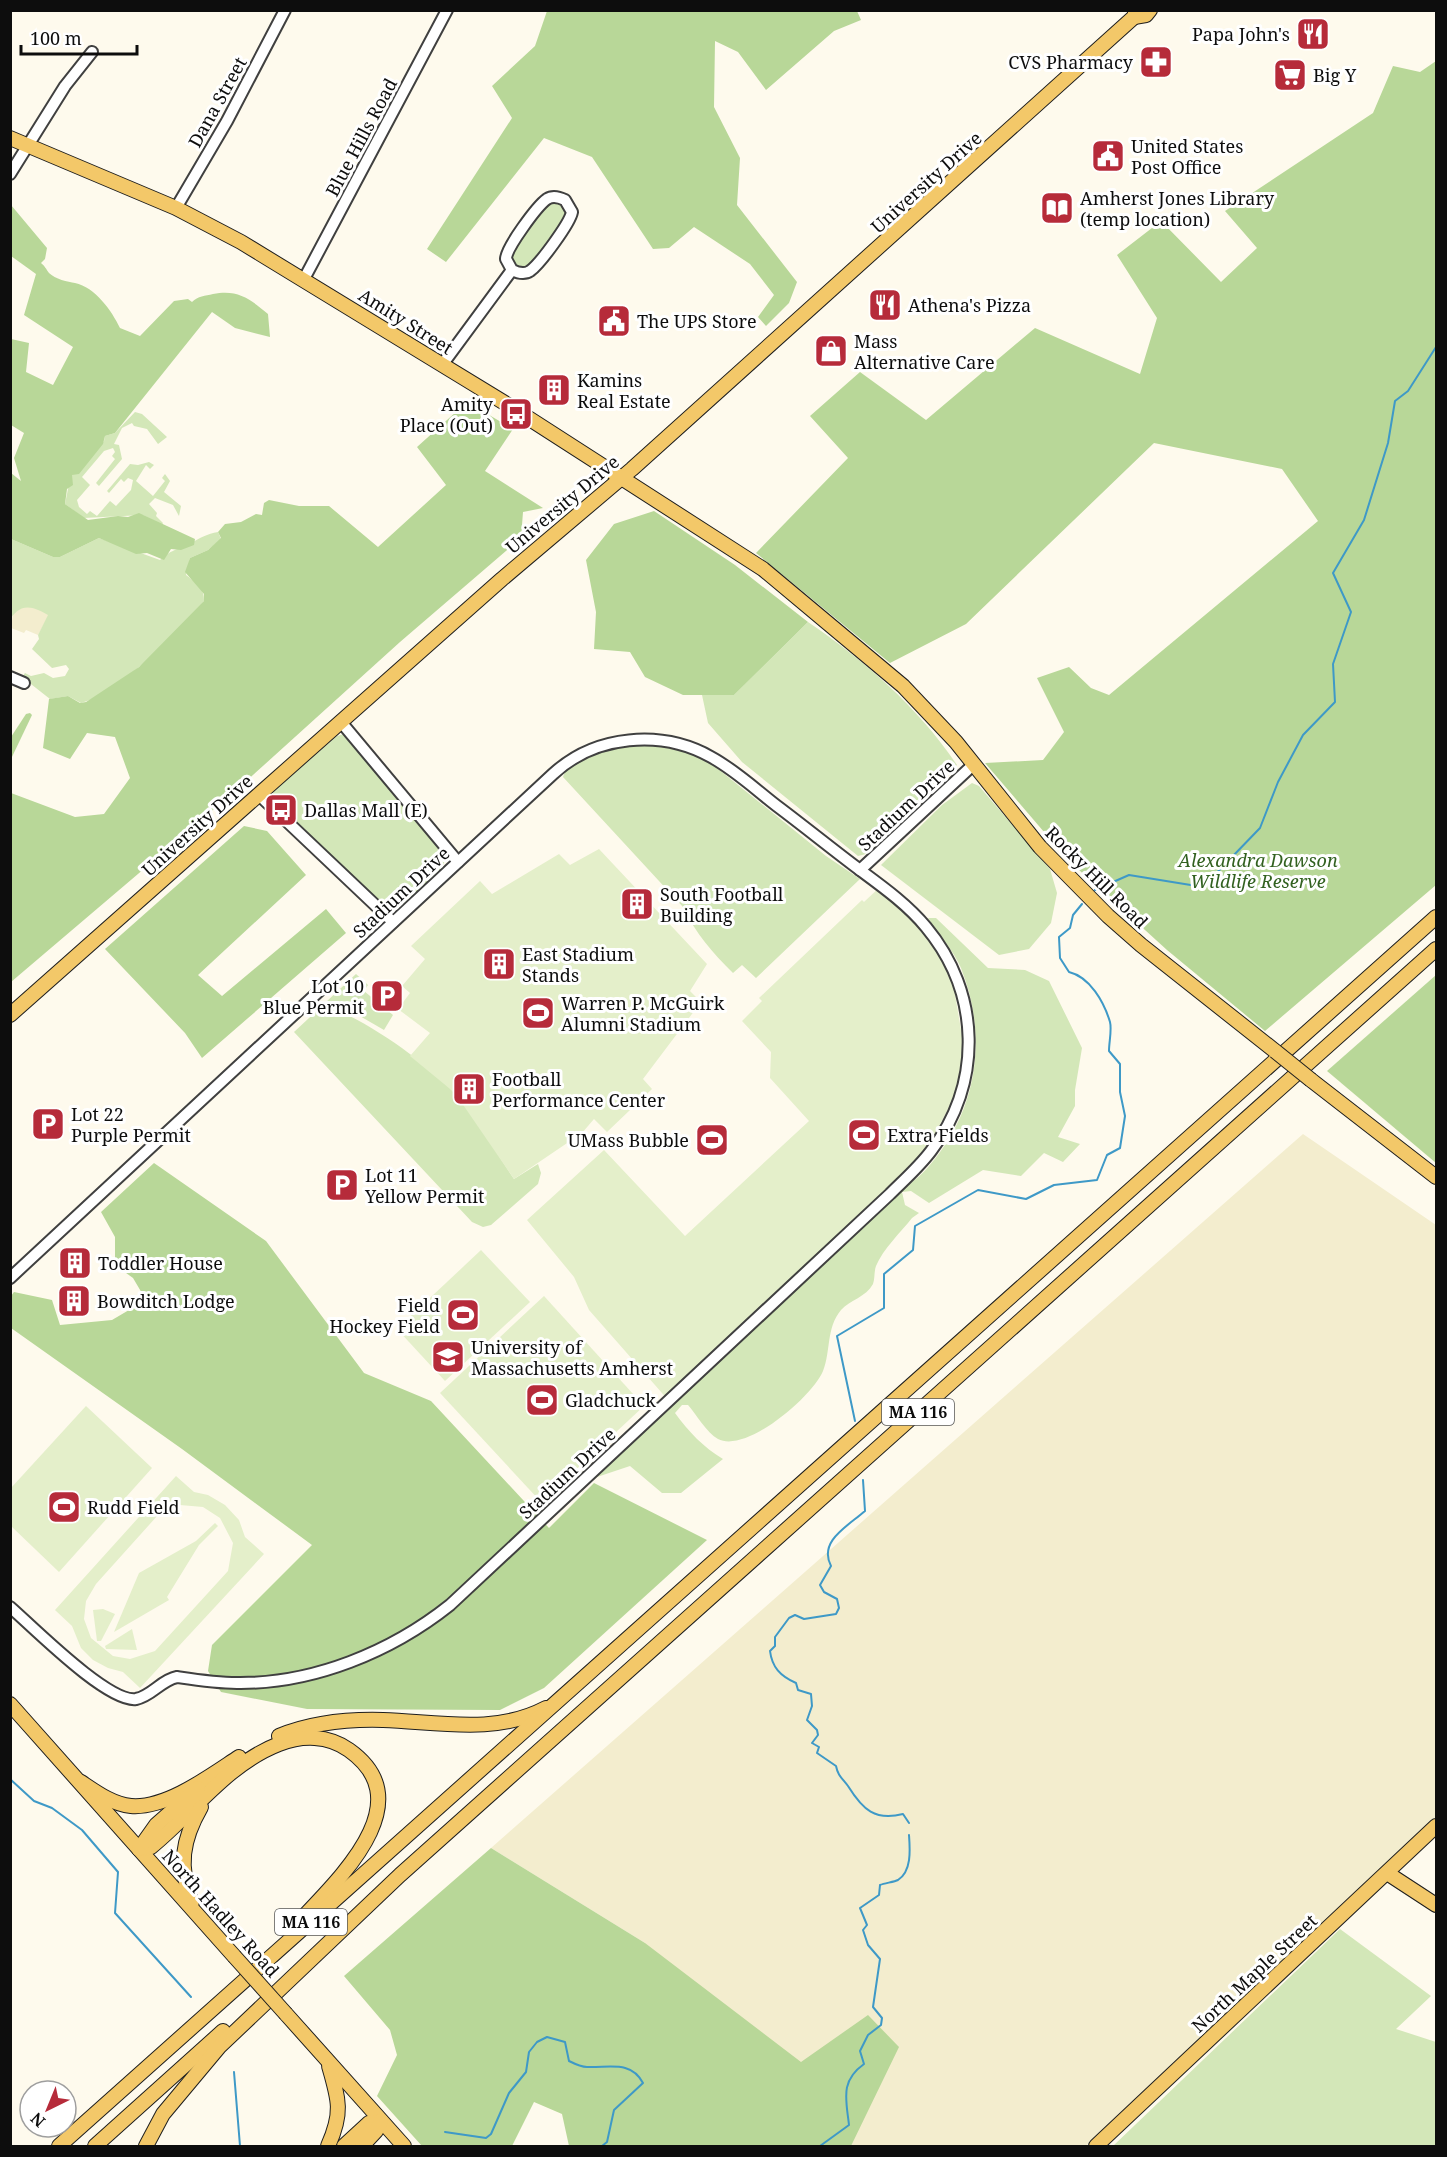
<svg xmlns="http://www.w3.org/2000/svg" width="1447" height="2157" font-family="'Noto Serif',serif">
	<rect width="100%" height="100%" fill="#fefaed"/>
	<!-- farmland -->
	<g fill="#f3edce">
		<polygon points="33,606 49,615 38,635 26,630 24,633 11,628 13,613 21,608"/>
		<polygon points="1303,1134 1436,1225 1436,1817 1086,2146 602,2146 645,1943 491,1848"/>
	</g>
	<!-- green -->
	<g fill="#d3e7b8">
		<polygon points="558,201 567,208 566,219 528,268 517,270 509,254 547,204"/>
		<polygon points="135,412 142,414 167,437 158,444 147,429 134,426 132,423 122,428 114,444 119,445 122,459 99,486 96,483 115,459 112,456 115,452 113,448 104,451 82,477 90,485 77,500 79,507 87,514 90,511 97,516 110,501 116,506 131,490 133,480 128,478 124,482 121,479 109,493 107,491 130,464 138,465 149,462 154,465 150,469 146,465 136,481 153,496 165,481 162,478 165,474 170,481 164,492 181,506 179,516 173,505 155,498 149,504 157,513 156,516 163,523 162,525 143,515 84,518 65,504 71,474 104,441 105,436 115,433"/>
		<path d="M218 532 221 539 208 550 190 558 186 575C195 582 205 588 204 601 183 630 115 695 81 703L68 696 50 699 22 677 25 673 31 676 44 673 53 678 65 676 69 669 66 665 52 668 32 649 39 639 38 635 48 615C34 607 22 602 11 618V539L53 557H60L99 538 160 560C173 548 179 550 193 542 200 538 207 534 218 532Z"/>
		<path d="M808 622C865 661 918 707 957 765L866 854 858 856 742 762 708 723 702 695H734Z"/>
		<polygon points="344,734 446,856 442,869 399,910 388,911 271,798 274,791 337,736"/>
		<path d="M657 744 693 753 712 764 826 856 860 879 756 978 742 965 733 973C712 952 696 934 683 907L563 777 566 769C599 751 619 745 657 744Z"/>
		<polygon points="972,783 979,786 1050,869 1057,893 1051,923 1029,949 999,955 881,865 942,805"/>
		<path d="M928 918H936L988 968 1025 970 1049 981 1082 1048 1075 1090V1106L1058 1137 1080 1144 1063 1162 1044 1153 1021 1176 983 1170 929 1203 911 1191 902 1192 905 1205 919 1213 912 1218C901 1232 883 1249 876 1266 874 1271 875 1279 873 1284 866 1297 850 1300 841 1310 826 1328 831 1351 823 1371 813 1396 746 1454 718 1439 707 1433 696 1414 688 1405H682L675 1413C688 1431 704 1448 723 1459L681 1493H662L630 1466 594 1478 901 1190C911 1183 922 1175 929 1166 978 1110 988 1036 961 968 954 951 938 934 928 918Z"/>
		<polygon points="356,974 368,985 364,991 393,1015 384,1030 346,1008 326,1002"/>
		<path d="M323 1005C361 1016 430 1064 456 1095 478 1120 495 1151 514 1179L538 1164 541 1173 538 1184 491 1225 483 1227 472 1222 294 1032Z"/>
		<polygon points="1340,1929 1431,1996 1396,2029 1436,2042 1436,2146 1113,2146"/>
	</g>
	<!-- forest -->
	<g fill="#b8d798">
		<polygon points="547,11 857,11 861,20 834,31 766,90 738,52 715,41 714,107 740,158 737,205 797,282 789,303 766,326 758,317 774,295 750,264 694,227 669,248 653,249 592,157 544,138 446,262 427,249 512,118 492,86 535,46"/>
		<polygon points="1436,61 1436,885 1265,1031 1167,950 1068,860 985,763 1043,760 1064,732 1037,678 1069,667 1091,688 1109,695 1318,521 1282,469 1154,443 966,624 890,663 756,553 848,458 810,416 860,372 926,420 1035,328 1140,374 1157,318 1117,255 1161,221 1221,282 1257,248 1225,211 1373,113 1393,66 1420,72"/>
		<path d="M11 205 47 248 45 259 41 263C45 266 46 269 49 273 55 279 68 282 75 283 95 287 112 311 120 328L140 336 174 301 188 299 192 302C198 296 205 296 213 294 238 289 250 299 268 314L270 337 235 328 212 312 115 433 105 436 103 444 79 474 72 475 73 485 67 489 65 504 88 520 118 516 128 517 139 513 195 539 194 545 181 550 171 549 164 560 147 553 136 554 99 538 60 557H53L11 539V473L21 481 14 458 24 433 11 425V339L29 343 26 372 53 385 73 347 24 315 36 274 11 256Z"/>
		<polygon points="467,402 513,429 485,471 543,508 523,512 521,538 400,642 232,794 11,982 11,793 75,817 104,814 130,778 115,737 87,733 70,759 43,748 49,699 68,696 80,703 86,702 139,667 204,601 204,594 185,572 190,558 208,550 221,538 218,532 225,524 241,522 256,514 262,515 264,503 269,500 299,506 329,506 378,547 446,485 417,447"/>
		<polygon points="654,511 735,565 808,622 734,695 683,695 645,677 630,652 594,649 596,612 586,560 614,524"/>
		<polygon points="30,713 32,715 11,759 11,737 26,714"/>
		<polygon points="244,826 267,831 306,875 198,975 222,996 326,909 346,933 202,1058 185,1033 105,949"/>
		<polygon points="1436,975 1436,1163 1327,1071"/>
		<polygon points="154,1163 266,1241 364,1373 431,1401 549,1528 594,1483 707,1540 544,1688 500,1710 307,1709 221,1692 208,1671 212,1645 312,1545 182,1449 11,1328 11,1296 14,1292 52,1300 60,1325 112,1320 146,1300 133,1278 115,1265 115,1237 101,1212"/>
		<polygon points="491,1848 645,1943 801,2062 868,2015 899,2047 851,2146 569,2146 562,2114 534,2102 512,2146 422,2146 377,2096 397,2055 390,2030 344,1976"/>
	</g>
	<!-- pitch -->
	<g fill="#e4efca" fill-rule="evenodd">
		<polygon points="599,849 707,964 690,991 701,1002 643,1079 652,1089 607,1132 594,1119 582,1133 514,1179 455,1093 410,1056 430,1033 398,1009 410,993 402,986 425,959 411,946 480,881 492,894 559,854 570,865"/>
		<polygon points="881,886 949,959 968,1071 918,1166 669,1401 589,1310 574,1277 527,1220 604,1150 685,1236 809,1121 770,1078 771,1052 742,1021 762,1001 759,998 862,900 864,902"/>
		<polygon points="481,1250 530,1302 445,1381 397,1329"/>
		<polygon points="544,1296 644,1406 541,1502 440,1393"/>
		<polygon points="86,1406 152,1468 59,1572 11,1526 11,1488"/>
		<path d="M176 1476 194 1492 208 1495 225 1505 239 1520 245 1537 264 1554 140 1688 123 1672 108 1668 93 1660 81 1648 72 1626 55 1610ZM180 1505 203 1507 220 1518 233 1543 228 1571 155 1651 130 1659 113 1656 91 1638 84 1619 86 1601 96 1584 158 1515Z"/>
		<polygon points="215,1523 218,1526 199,1545 167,1597 169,1600 114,1632 139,1573 196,1541"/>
		<polygon points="103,1609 115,1614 101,1641 97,1641 93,1610"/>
		<polygon points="132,1629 137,1650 106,1649 105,1646"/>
	</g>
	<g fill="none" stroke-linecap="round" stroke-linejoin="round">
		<!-- stream -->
		<g stroke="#3e99c7" stroke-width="2">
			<polyline points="1095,890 1129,875 1203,887 1260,828 1278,782 1303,735 1335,702 1333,664 1351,612 1333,573 1364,520 1388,443 1395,401 1408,391 1436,347"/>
			<path d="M855 1421 837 1336 884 1308V1274L913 1250 915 1226 978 1190 1026 1199 1054 1185 1097 1180 1107 1155 1120 1148 1125 1116 1120 1092V1064L1109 1051C1109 1042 1112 1030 1110 1022 1104 1002 1090 977 1069 972L1060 958 1059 937 1070 928 1073 915 1082 904"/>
			<path d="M863 1480 865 1511C848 1526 818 1541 831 1566L820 1585 824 1592 837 1599 839 1608 836 1614 804 1619 795 1615 789 1618 775 1637V1646L770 1651C772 1667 780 1676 796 1683L798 1690 811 1694 812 1706 807 1720 817 1730 818 1735 812 1743 819 1747 817 1753 836 1766C838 1776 842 1778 848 1786 863 1810 875 1821 903 1814L909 1823"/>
			<polyline points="10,1779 34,1801 52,1808 82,1830 118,1872 115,1913 191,1997"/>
			<polyline points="234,2072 240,2146"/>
			<path d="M445 2132 486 2138 491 2134 509 2093 526 2072 529 2052 537 2042 547 2037 565 2042 569 2061C575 2064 581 2067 587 2067 609 2068 631 2060 643 2083L614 2110 607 2142 602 2146"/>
			<path d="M820 2146 849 2125C846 2099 840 2081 864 2064L860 2051 868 2035 881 2025 882 2018 873 2007 880 1959 868 1945 863 1930 867 1925 860 1908 879 1895 880 1885C885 1883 894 1882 898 1880 912 1871 910 1849 909 1835"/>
		</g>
		<defs>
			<g id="minor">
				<polyline points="10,174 65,86 92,52"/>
				<polyline points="176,208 227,121 285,10"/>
				<polyline points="304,279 447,10"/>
				<path d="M442 365 512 270C518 273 524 275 530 271 540 264 570 223 572 212L565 200C559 197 553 195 547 199 537 206 506 248 506 259L512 270"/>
				<polyline points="10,677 24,683"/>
				<polyline points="341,722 458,862"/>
				<polyline points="259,795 393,922"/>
				<path d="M10 1278 553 774C595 735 661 729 711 757 735 770 755 789 777 806 805 827 832 849 860 870L974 764"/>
				<path d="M10 1607C33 1627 108 1703 136 1699 152 1696 161 1680 177 1677 197 1680 216 1683 237 1683 313 1684 391 1652 450 1605L890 1194C904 1180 919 1167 931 1151 983 1083 981 993 926 927 908 905 883 887 860 870"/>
			</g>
			<g id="major">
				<polyline points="1134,17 1146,15 1150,10"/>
				<polyline points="10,138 176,208 241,242 508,405 763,569 903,686 956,742 1040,847 1108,916 1141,945 1275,1051"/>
				<polyline points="10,1015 502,579 632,469 1134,17 1136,10"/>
				<polyline points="1311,1080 1436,1177"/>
				<polyline points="10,1704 234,1956"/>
				<path d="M279 1736C313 1722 348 1719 383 1720 439 1722 495 1735 546 1708"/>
				<path d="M81 1782C96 1792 112 1804 131 1806 166 1809 210 1776 239 1757"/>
				<path d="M139 1849 151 1847C193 1813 227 1764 279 1744 302 1735 328 1735 349 1750 425 1804 333 1884 294 1927"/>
				<polyline points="139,1849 156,1825 198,1788"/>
				<polyline points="1387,1873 1436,1905"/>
				<path d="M192 1902C178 1867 182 1840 201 1807"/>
				<polyline points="286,2014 404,2146"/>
				<polyline points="59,2146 1436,917"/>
				<polyline points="95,2146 223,2031"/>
				<polyline points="146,2146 163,2114 219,2047 400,1875 1436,949"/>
				<path d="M328 2146C343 2113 339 2100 329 2066"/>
				<polyline points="344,2146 369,2123 381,2121"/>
				<polyline points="362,2146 376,2131 381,2121"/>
				<polyline points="1096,2146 1436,1826"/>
			</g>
		</defs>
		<!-- minor casing -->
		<use href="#minor" stroke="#404040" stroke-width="14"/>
		<!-- major casing -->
		<use href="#major" stroke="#1e1e1e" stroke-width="16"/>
		<!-- minor -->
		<use href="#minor" stroke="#fff" stroke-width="10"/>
		<!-- major -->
		<use href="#major" stroke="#f3c869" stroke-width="14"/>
		<defs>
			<g id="major-bridge">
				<polyline points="1275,1051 1311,1080"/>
				<polyline points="234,1956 286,2014"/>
			</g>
		</defs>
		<!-- major-bridge casing -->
		<use href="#major-bridge" stroke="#1e1e1e" stroke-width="16" stroke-linecap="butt"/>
		<!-- major-bridge -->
		<use href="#major-bridge" stroke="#f3c869" stroke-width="14"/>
	</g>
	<!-- icons -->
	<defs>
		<symbol id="restaurant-square" viewBox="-11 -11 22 22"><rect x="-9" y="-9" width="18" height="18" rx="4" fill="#b62b3a" stroke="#fff"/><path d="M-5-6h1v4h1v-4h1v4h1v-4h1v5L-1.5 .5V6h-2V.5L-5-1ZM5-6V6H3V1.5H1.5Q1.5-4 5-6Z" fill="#fff"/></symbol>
		<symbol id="pharmacy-square" viewBox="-11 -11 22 22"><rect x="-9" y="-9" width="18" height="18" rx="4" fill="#b62b3a" stroke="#fff"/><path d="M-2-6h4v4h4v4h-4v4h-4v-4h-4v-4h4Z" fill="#fff"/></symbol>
		<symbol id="supermarket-square" viewBox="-11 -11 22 22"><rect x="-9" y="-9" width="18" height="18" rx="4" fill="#b62b3a" stroke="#fff"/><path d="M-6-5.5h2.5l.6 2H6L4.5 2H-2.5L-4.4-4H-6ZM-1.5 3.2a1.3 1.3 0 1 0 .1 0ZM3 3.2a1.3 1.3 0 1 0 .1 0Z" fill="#fff"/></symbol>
		<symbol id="civic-square" viewBox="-11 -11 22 22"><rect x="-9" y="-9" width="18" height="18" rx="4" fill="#b62b3a" stroke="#fff"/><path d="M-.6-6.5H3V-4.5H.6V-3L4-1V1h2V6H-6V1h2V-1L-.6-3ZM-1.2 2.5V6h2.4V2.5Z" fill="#fff"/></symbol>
		<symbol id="library-square" viewBox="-11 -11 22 22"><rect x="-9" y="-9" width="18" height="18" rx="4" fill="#b62b3a" stroke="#fff"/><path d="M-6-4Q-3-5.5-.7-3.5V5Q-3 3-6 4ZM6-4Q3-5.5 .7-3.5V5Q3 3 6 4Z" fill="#fff"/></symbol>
		<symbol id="shop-square" viewBox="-11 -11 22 22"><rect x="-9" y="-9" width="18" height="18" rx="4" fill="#b62b3a" stroke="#fff"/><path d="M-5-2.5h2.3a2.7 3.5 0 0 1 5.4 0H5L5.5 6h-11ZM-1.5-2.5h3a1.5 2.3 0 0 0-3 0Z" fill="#fff"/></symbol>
		<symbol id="building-square" viewBox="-11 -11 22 22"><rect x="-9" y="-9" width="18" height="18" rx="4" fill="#b62b3a" stroke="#fff"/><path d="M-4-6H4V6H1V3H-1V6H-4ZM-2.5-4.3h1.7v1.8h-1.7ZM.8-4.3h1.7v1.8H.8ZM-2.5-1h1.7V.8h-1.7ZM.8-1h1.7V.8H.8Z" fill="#fff"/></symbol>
		<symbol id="bus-square" viewBox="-11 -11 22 22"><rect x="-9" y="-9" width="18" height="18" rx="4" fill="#b62b3a" stroke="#fff"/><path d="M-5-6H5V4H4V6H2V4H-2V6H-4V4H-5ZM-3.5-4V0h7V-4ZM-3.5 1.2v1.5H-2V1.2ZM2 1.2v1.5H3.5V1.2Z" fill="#fff"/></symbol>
		<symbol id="parking-square" viewBox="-11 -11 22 22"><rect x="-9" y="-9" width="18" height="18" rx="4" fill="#b62b3a" stroke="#fff"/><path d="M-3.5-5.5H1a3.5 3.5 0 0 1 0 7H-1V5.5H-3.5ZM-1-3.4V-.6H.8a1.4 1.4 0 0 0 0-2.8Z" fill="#fff"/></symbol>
		<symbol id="stadium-square" viewBox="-11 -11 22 22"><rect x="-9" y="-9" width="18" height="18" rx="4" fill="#b62b3a" stroke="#fff"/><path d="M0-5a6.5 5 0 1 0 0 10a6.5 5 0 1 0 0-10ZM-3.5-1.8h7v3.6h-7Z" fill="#fff"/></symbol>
		<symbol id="university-square" viewBox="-11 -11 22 22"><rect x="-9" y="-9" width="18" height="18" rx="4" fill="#b62b3a" stroke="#fff"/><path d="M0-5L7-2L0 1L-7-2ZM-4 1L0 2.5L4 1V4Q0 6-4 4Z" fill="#fff"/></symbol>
	</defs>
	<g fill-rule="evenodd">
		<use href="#restaurant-square" x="1294" y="15" width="38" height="38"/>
		<use href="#pharmacy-square" x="1137" y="43" width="38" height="38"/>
		<use href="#supermarket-square" x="1271" y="56" width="38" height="38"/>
		<use href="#civic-square" x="1089" y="137" width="38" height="38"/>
		<use href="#library-square" x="1038" y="189" width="38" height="38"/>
		<use href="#restaurant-square" x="866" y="286" width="38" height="38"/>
		<use href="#civic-square" x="595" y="302" width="38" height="38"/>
		<use href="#shop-square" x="812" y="332" width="38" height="38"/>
		<use href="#building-square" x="535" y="371" width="38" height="38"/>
		<use href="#bus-square" x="497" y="395" width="38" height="38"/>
		<use href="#bus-square" x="262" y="791" width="38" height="38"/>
		<use href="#building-square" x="618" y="885" width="38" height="38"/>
		<use href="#building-square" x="480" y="945" width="38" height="38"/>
		<use href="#parking-square" x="368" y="977" width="38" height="38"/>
		<use href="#stadium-square" x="519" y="994" width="38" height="38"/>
		<use href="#building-square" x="450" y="1070" width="38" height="38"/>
		<use href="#parking-square" x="29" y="1105" width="38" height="38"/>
		<use href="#stadium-square" x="845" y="1116" width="38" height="38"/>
		<use href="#stadium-square" x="693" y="1121" width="38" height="38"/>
		<use href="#parking-square" x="323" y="1166" width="38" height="38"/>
		<use href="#building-square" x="56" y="1244" width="38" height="38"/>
		<use href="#building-square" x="55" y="1282" width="38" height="38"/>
		<use href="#stadium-square" x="444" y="1296" width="38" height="38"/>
		<use href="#university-square" x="429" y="1338" width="38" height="38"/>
		<use href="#stadium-square" x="523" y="1381" width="38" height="38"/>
		<use href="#stadium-square" x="45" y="1488" width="38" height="38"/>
	</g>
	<g text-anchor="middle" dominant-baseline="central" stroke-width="6" stroke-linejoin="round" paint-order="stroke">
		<!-- shield labels -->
		<g fill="#fff" stroke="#565656" stroke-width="1.5">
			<rect x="882" y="1399" width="72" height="26" rx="4.5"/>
			<rect x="275" y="1909" width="72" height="26" rx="4.5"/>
		</g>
		<g font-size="16" font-weight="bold" fill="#0d0d0d">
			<text x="918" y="1412">MA 116</text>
			<text x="311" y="1922">MA 116</text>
		</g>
		<!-- poi labels -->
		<g font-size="18" fill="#0d0d0d" stroke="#fff" text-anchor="start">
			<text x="1290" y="34" text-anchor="end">Papa John's</text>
			<text x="1133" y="62" text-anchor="end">CVS Pharmacy</text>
			<text x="1313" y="75">Big Y</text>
			<text x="1131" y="146">United States<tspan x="1131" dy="21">Post Office</tspan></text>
			<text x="1080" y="198">Amherst Jones Library<tspan x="1080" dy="21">(temp location)</tspan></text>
			<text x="908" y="305">Athena's Pizza</text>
			<text x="637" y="321">The UPS Store</text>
			<text x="854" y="341">Mass<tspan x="854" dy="21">Alternative Care</tspan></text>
			<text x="577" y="380">Kamins<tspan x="577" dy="21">Real Estate</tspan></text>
			<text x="493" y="404" text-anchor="end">Amity<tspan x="493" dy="21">Place (Out)</tspan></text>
			<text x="304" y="810">Dallas Mall (E)</text>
			<text x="660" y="894">South Football<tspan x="660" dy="21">Building</tspan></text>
			<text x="522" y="954">East Stadium<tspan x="522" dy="21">Stands</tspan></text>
			<text x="364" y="986" text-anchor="end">Lot 10<tspan x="364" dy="21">Blue Permit</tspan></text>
			<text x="561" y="1003">Warren P. McGuirk<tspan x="561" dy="21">Alumni Stadium</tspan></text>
			<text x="492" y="1079">Football<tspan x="492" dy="21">Performance Center</tspan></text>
			<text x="71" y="1114">Lot 22<tspan x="71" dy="21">Purple Permit</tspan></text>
			<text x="887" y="1135">Extra Fields</text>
			<text x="689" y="1140" text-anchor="end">UMass Bubble</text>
			<text x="365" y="1175">Lot 11<tspan x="365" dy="21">Yellow Permit</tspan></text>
			<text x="98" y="1263">Toddler House</text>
			<text x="97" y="1301">Bowditch Lodge</text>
			<text x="440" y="1305" text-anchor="end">Field<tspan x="440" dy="21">Hockey Field</tspan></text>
			<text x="471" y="1347">University of<tspan x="471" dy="21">Massachusetts Amherst</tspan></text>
			<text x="565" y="1400">Gladchuck</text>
			<text x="87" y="1507">Rudd Field</text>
		</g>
		<!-- street labels -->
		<g font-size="18" fill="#0d0d0d" stroke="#fff">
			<text transform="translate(217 102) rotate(-61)">Dana Street</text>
			<text transform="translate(361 137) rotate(-62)">Blue Hills Road</text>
			<text transform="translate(926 182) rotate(-42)">University Drive</text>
			<text transform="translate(406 321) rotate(32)">Amity Street</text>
			<text transform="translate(562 504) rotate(-40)">University Drive</text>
			<text transform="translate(906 805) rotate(-43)">Stadium Drive</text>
			<text transform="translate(197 825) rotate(-42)">University Drive</text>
			<text transform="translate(1097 877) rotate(45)">Rocky Hill Road</text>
			<text transform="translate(401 892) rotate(-43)">Stadium Drive</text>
			<text transform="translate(567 1473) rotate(-43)">Stadium Drive</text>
			<text transform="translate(221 1913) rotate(48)">North Hadley Road</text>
			<text transform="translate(1254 1973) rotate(-43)">North Maple Street</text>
		</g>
		<!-- park labels -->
		<g font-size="18" font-style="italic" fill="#326120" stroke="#fff">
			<text x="1258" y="860">Alexandra Dawson<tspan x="1258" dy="21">Wildlife Reserve</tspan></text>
		</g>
	</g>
	<!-- border -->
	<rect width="1447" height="2157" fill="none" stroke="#0d0d0d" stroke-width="24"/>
	<!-- north arrow -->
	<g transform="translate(48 2109) rotate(223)"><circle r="28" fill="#ffffff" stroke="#9e9e9e" stroke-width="1.5"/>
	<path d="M0-4.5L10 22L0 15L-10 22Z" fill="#b62b3a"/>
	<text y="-9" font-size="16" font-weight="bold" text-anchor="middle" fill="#0d0d0d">N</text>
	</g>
	<!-- scale -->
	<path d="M21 45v9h116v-9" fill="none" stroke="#0d0d0d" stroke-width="3"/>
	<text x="30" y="45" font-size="18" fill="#0d0d0d" stroke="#ffffff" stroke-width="4.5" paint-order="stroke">100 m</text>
</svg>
